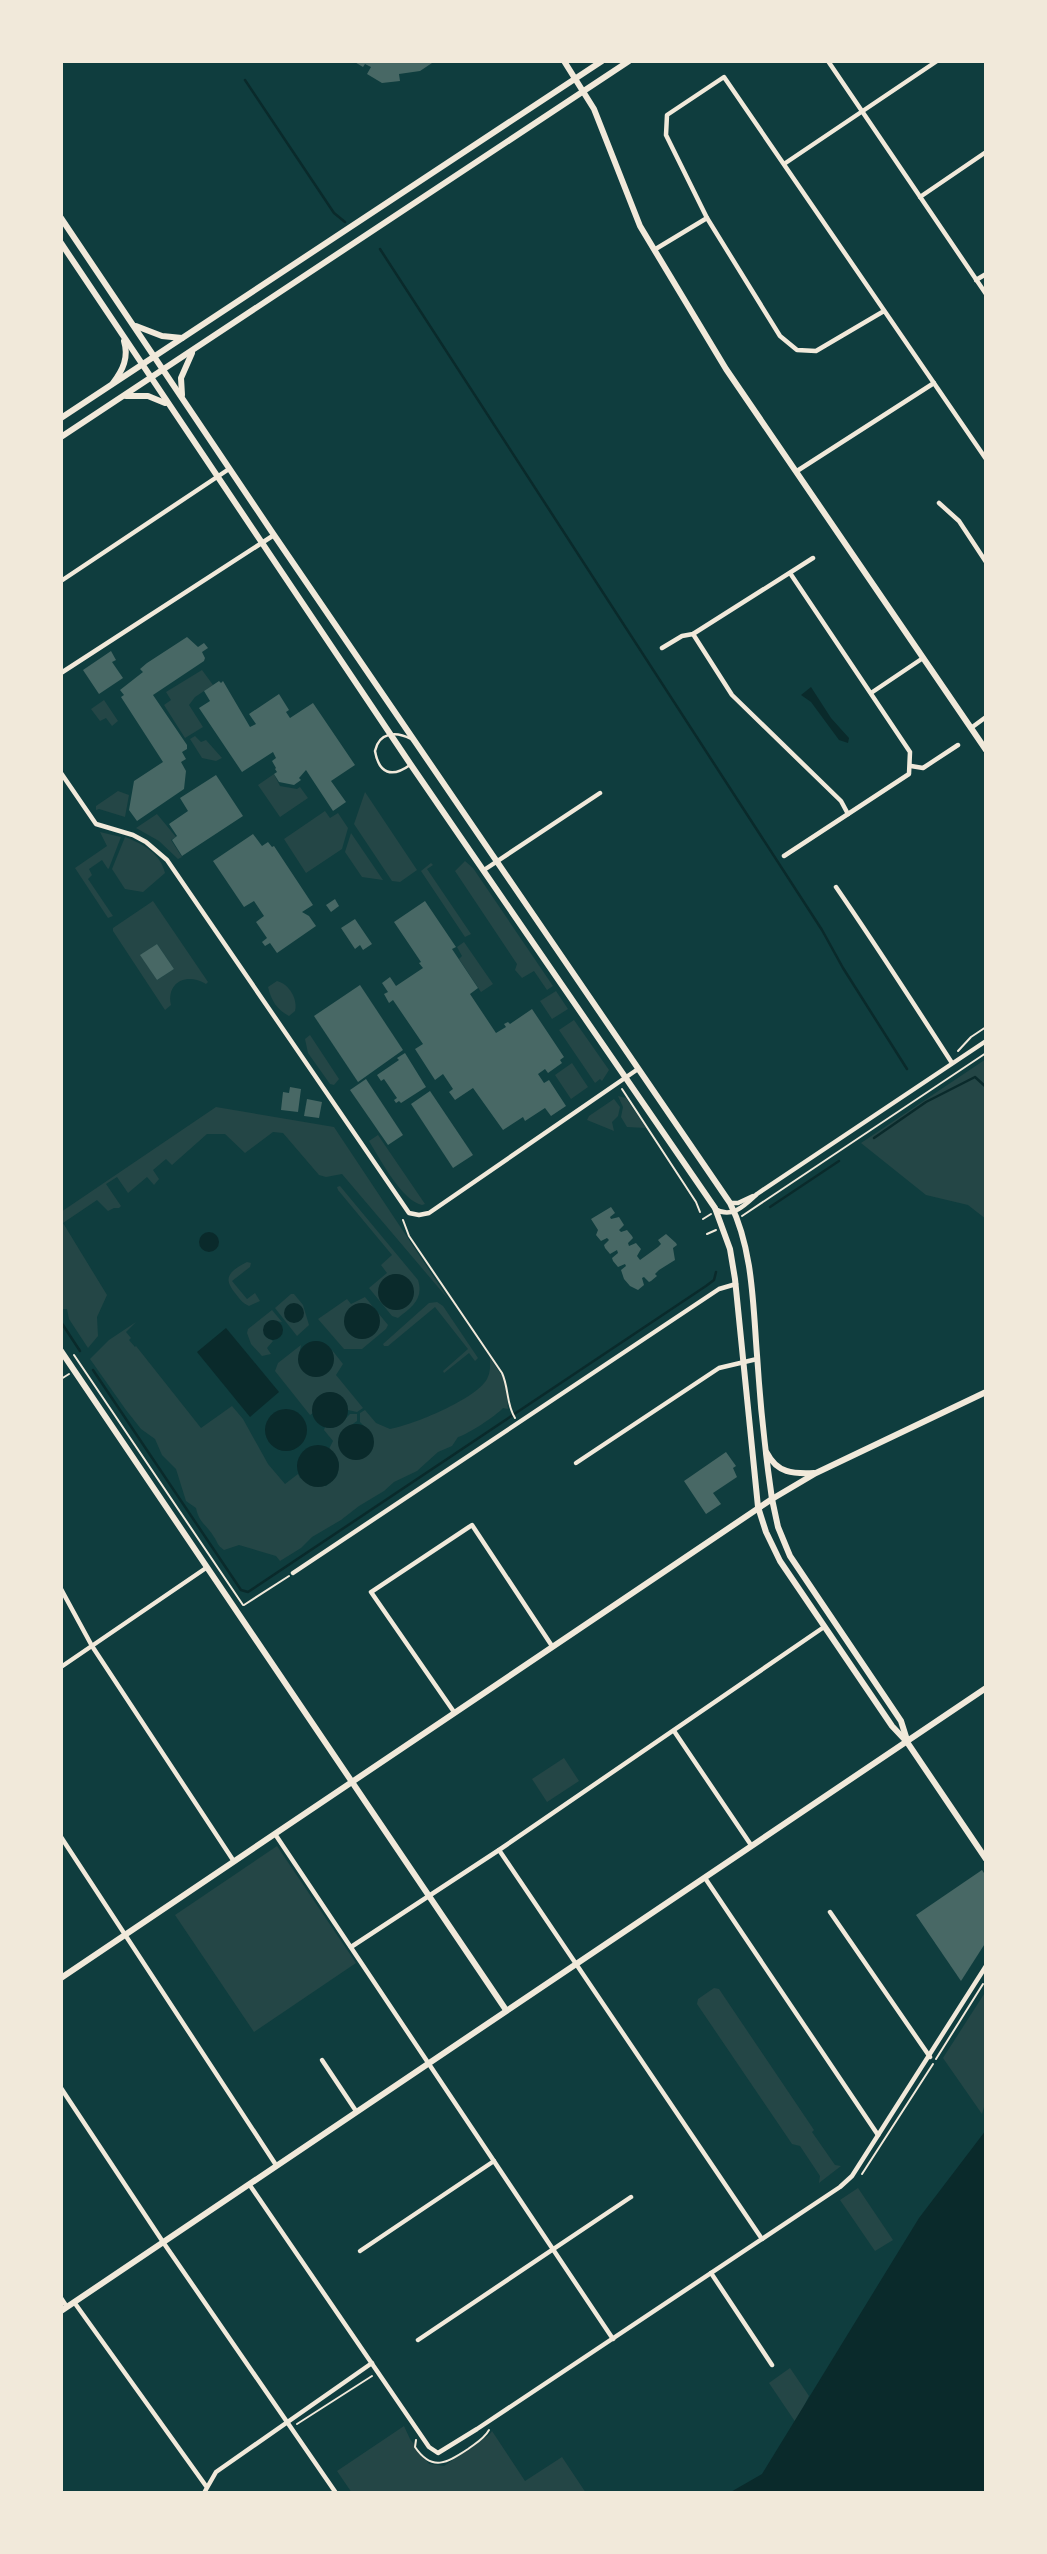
<svg xmlns="http://www.w3.org/2000/svg" width="1047" height="2554" font-family="'PT Sans Narrow',sans-serif">
	<rect width="100%" height="100%" fill="#0f3d3e"/>
	<!-- green -->
	<g fill="#244646" fill-rule="evenodd">
		<polygon points="202,670 213,685 195,697 189,705 203,727 185,738 164,705 171,700 166,692"/>
		<polygon points="104,700 118,721 112,726 106,718 100,721 91,709"/>
		<polygon points="195,736 201,742 206,740 222,758 216,761 202,758 190,739"/>
		<polygon points="274,774 280,786 297,789 300,787 308,798 280,817 258,785"/>
		<polygon points="118,791 129,795 125,817 99,809 96,810 96,806"/>
		<polygon points="365,792 417,870 400,882 392,881 354,824"/>
		<polygon points="325,811 330,818 338,813 348,828 342,849 306,873 284,839"/>
		<polygon points="157,814 176,837 171,840 182,857 178,859 159,841 136,828"/>
		<polygon points="100,832 121,837 109,868 108,869 102,860 89,869 92,875 88,879 113,916 108,918 75,868 107,846"/>
		<polygon points="351,833 383,880 362,877 345,852"/>
		<path d="M125 837C143 844 160 853 165 873L143 892 125 889 112 869Z"/>
		<polygon points="465,861 473,868 553,986 547,990 534,971 522,978 515,970 517,964 455,871"/>
		<polygon points="431,863 433,865 427,869 471,934 465,937 421,871"/>
		<path d="M153 901 208 982 206 984C187 972 166 982 171 1005L165 1010 113 931V928ZM157 944 174 969 157 980 141 955Z"/>
		<polygon points="464,942 493,984 481,992 459,959 462,956 457,947"/>
		<path d="M277 981C289 984 298 999 295 1011L289 1016C277 1010 271 1000 268 987Z"/>
		<polygon points="556,991 568,1009 552,1019 540,1001"/>
		<polygon points="574,1020 609,1070 602,1081 600,1079 595,1083 559,1030"/>
		<polygon points="310,1035 339,1079 334,1085 330,1084 308,1053 305,1039"/>
		<polygon points="986,1059 986,1219 968,1205 926,1195 861,1143"/>
		<polygon points="572,1063 588,1087 571,1099 555,1075"/>
		<polygon points="618,1096 626,1098 646,1128 627,1127 621,1117 623,1107"/>
		<polygon points="614,1099 620,1107 618,1116 612,1122 614,1131 587,1120 589,1116"/>
		<polygon points="216,1107 334,1127 449,1300 342,1174 326,1177 319,1175 283,1133 273,1132 245,1153 225,1134 207,1134 172,1165 166,1159 153,1170 159,1179 154,1185 147,1177 128,1193 117,1177 106,1184 121,1206 119,1208 114,1208 108,1211 97,1200 63,1223 107,1295 97,1317 98,1336 88,1348 69,1319 67,1309 61,1309 61,1212"/>
		<path d="M378 1135 425 1204 422 1205C402 1201 380 1159 369 1141Z"/>
		<path d="M340 1186 418 1280C424 1299 412 1307 398 1318L392 1316 369 1288 387 1273 381 1265 392 1255 338 1190 337 1187ZM394 1274 405 1277 414 1292C408 1322 367 1309 384 1279Z"/>
		<path d="M247 1262 251 1263 250 1267 232 1281 247 1299 255 1293 260 1301 249 1306C242 1303 240 1299 235 1293 222 1277 230 1271 247 1262Z"/>
		<polygon points="291,1294 294,1294 303,1305 309,1325 297,1336 275,1308"/>
		<path d="M365 1297 388 1325 386 1329 362 1349H344L318 1319 347 1299 351 1304ZM350 1308 379 1327C373 1337 366 1340 354 1337L345 1318Z"/>
		<polygon points="437,1302 443,1306 478,1358 475,1361 469,1353 444,1373 443,1371 468,1349 435,1307 388,1346 384,1346 383,1344 429,1303"/>
		<polygon points="272,1310 282,1322 271,1320 264,1326 264,1335 273,1341 267,1348 271,1354 262,1356 251,1344 247,1333 248,1329"/>
		<path d="M136 1322 126 1332 131 1338 129 1340 135 1347 136 1346 201 1428 232 1406 243 1419 268 1464 285 1484 298 1474 300 1478 326 1486 337 1476 339 1463 329 1449 333 1441 324 1430 325 1427C338 1430 342 1422 350 1414H357V1421L340 1433V1450L348 1458 365 1427 360 1422V1413L365 1410 376 1423 390 1429C413 1425 476 1399 487 1379 491 1372 490 1364 490 1358L506 1382 508 1409 503 1408C497 1415 467 1435 458 1437L452 1446 438 1452 417 1471 394 1482 384 1491 359 1506 341 1520 312 1537 301 1548 280 1561 276 1556 239 1545 224 1550C217 1545 218 1543 214 1537 207 1525 199 1523 196 1508L186 1501 176 1469 162 1455 155 1439 141 1429 126 1410 90 1359 109 1340Z"/>
		<polygon points="301,1345 299,1356 334,1359 332,1350 343,1364 336,1375 363,1408 357,1412 348,1410 347,1404 340,1395 323,1394 315,1402 313,1413 310,1415 275,1371 278,1363"/>
		<polygon points="564,1758 579,1781 547,1802 532,1779"/>
		<polygon points="277,1846 356,1963 254,2032 175,1915"/>
		<polygon points="714,1988 719,1989 814,2130 812,2132 835,2165 841,2166 819,2183 820,2176 800,2146 792,2144 697,2004 698,1999"/>
		<polygon points="986,1991 986,2100 982,2114 943,2058"/>
		<polygon points="858,2188 893,2240 875,2251 840,2200"/>
		<polygon points="790,2368 809,2396 796,2423 769,2383"/>
		<polygon points="404,2426 410,2439 429,2464 444,2466 489,2435 492,2431 525,2481 562,2457 586,2493 352,2493 337,2471"/>
	</g>
	<!-- water -->
	<g fill="#0a2a2b">
		<polygon points="811,687 831,718 849,738 848,743 839,740 811,702 801,695"/>
		<circle cx="209" cy="1242" r="10"/>
		<circle cx="396" cy="1292" r="18"/>
		<circle cx="294" cy="1313" r="10"/>
		<circle cx="362" cy="1321" r="18"/>
		<circle cx="273" cy="1330" r="10"/>
		<polygon points="226,1328 279,1392 250,1417 197,1352"/>
		<circle cx="316" cy="1359" r="18"/>
		<circle cx="330" cy="1410" r="18"/>
		<circle cx="286" cy="1430" r="21"/>
		<circle cx="356" cy="1442" r="18"/>
		<circle cx="318" cy="1466" r="21"/>
		<polygon points="986,2130 986,2493 729,2493 762,2474 919,2218"/>
	</g>
	<g fill="none" stroke-linecap="round" stroke-linejoin="round">
		<!-- stream -->
		<g stroke="#0a2a2b" stroke-width="2.5">
			<polyline points="245,80 334,213 345,222"/>
			<polyline points="380,249 822,930 843,968 907,1069"/>
			<polyline points="874,1138 926,1102 975,1077 986,1087"/>
			<polyline points="770,1207 839,1161"/>
			<polyline points="61,1322 80,1351"/>
			<polyline points="93,1370 241,1590 248,1592 706,1286 714,1280 716,1272"/>
		</g>
	</g>
	<!-- building -->
	<g fill="#486865">
		<polygon points="353,61 435,61 420,71 399,74 400,81 382,83 367,74 371,67 365,64 363,67"/>
		<polygon points="187,637 198,647 204,643 208,648 202,652 205,658 204,661 153,695 187,745 187,749 182,752 186,759 181,762 186,771 184,789 137,821 129,810 134,781 163,762 121,697 124,695 120,690 143,672 140,669 147,663"/>
		<polygon points="111,651 116,660 112,662 123,678 99,694 83,670"/>
		<polygon points="219,681 221,683 223,681 250,727 256,724 249,714 279,694 289,710 286,712 290,718 313,703 355,765 331,781 346,802 333,811 306,770 299,778 301,780 294,785 279,782 274,774 277,772 275,769 276,768 272,761 276,758 273,752 242,772 199,708 210,701 204,691"/>
		<polygon points="216,775 243,816 182,856 172,840 177,836 169,824 188,811 180,798"/>
		<polygon points="253,834 262,846 268,842 272,847 274,846 313,905 302,912 309,916 316,926 277,953 270,943 265,946 262,942 267,938 256,922 264,916 254,901 244,907 213,861"/>
		<polygon points="335,899 339,906 331,912 326,905"/>
		<polygon points="425,901 456,947 452,949 478,988 470,994 496,1033 506,1027 504,1024 508,1022 510,1024 532,1009 564,1057 560,1060 562,1063 548,1073 545,1069 538,1074 544,1083 549,1080 566,1106 551,1116 545,1108 525,1121 523,1117 503,1130 473,1088 455,1100 449,1092 453,1089 443,1074 435,1080 415,1049 423,1044 393,1000 389,1003 384,994 388,992 382,983 390,977 396,986 423,968 419,963 421,962 394,922"/>
		<polygon points="355,919 372,944 363,950 360,945 355,949 341,928"/>
		<polygon points="157,944 174,969 157,980 140,955"/>
		<polygon points="360,985 403,1050 358,1082 314,1016"/>
		<polygon points="405,1053 426,1087 401,1103 399,1101 396,1103 394,1100 397,1098 384,1079 381,1081 377,1075 399,1060 397,1058"/>
		<polygon points="366,1079 403,1135 388,1145 350,1090"/>
		<polygon points="290,1087 301,1089 298,1112 281,1110 283,1092 289,1093"/>
		<polygon points="430,1091 473,1155 453,1168 411,1104"/>
		<polygon points="307,1099 322,1102 319,1118 304,1116"/>
		<polygon points="611,1207 615,1213 610,1217 611,1219 619,1217 624,1225 619,1230 621,1232 627,1230 632,1236 633,1238 628,1243 629,1246 636,1243 641,1249 637,1256 640,1260 658,1247 661,1244 658,1240 666,1234 676,1243 677,1245 673,1248 675,1260 659,1270 655,1274 657,1276 651,1281 649,1282 644,1277 642,1278 644,1285 638,1290 630,1286 624,1279 621,1270 626,1266 625,1264 618,1267 613,1261 612,1258 618,1253 617,1250 610,1254 605,1248 604,1245 609,1240 607,1238 601,1241 596,1235 598,1230 591,1219"/>
		<polygon points="726,1452 736,1466 733,1468 737,1477 713,1493 721,1504 706,1514 684,1481"/>
		<polygon points="982,1870 986,1876 986,1942 961,1981 916,1915"/>
	</g>
	<g fill="none" stroke-linecap="round" stroke-linejoin="round">
		<!-- path -->
		<g stroke="#f1e9da" stroke-width="2">
			<polyline points="958,1051 971,1037 986,1027"/>
			<polyline points="622,1089 696,1202 700,1212"/>
			<polyline points="742,1216 986,1053"/>
			<polyline points="703,1219 711,1214"/>
			<path d="M403 1220 409 1236 502 1373C509 1388 506 1404 515 1418"/>
			<polyline points="707,1234 716,1230"/>
			<polyline points="74,1355 243,1605"/>
			<polyline points="61,1379 69,1374"/>
			<polyline points="244,1605 289,1576"/>
			<polyline points="936,2059 983,1984"/>
			<polyline points="862,2174 933,2064"/>
			<polyline points="297,2424 372,2376"/>
			<path d="M416 2440 415 2447C432 2472 447 2463 468 2449 476 2443 484 2439 489 2430"/>
		</g>
		<!-- service -->
		<path stroke="#f1e9da" stroke-width="2.5" d="M410 765C392 778 379 774 375 751 379 732 396 731 411 739"/>
		<!-- minor -->
		<g stroke="#f1e9da" stroke-width="4.5">
			<polyline points="828,61 986,294"/>
			<polyline points="784,164 937,61"/>
			<polyline points="920,197 986,152"/>
			<polyline points="654,250 707,218"/>
			<polyline points="976,280 986,274"/>
			<polyline points="884,311 816,351 797,350 780,336 707,218 666,135 667,115 724,77 986,459"/>
			<polyline points="797,471 934,383"/>
			<polyline points="939,503 959,521 986,562"/>
			<polyline points="61,581 229,469"/>
			<polyline points="693,634 732,695 841,801 848,814"/>
			<polyline points="662,648 682,636 693,634 813,558"/>
			<polyline points="61,673 274,535"/>
			<polyline points="871,693 923,658"/>
			<polyline points="971,728 986,717"/>
			<polyline points="911,766 923,768 958,745"/>
			<polyline points="61,773 96,824 133,835 146,842 167,860 409,1213 419,1215 429,1213 638,1069"/>
			<polyline points="784,856 909,774 910,752 790,573"/>
			<polyline points="484,870 600,793"/>
			<path d="M836 887C876 945 914 1004 952 1063"/>
			<polyline points="730,1203 738,1203 753,1196"/>
			<path d="M715 1209C732 1219 744 1206 757 1194L986 1041"/>
			<polyline points="576,1463 719,1368 757,1359"/>
			<polyline points="293,1573 719,1289 736,1284"/>
			<polyline points="61,1589 92,1646 233,1860"/>
			<polyline points="61,1667 206,1568"/>
			<polyline points="454,1712 371,1592 472,1525 552,1646"/>
			<polyline points="674,1731 751,1845"/>
			<polyline points="275,1834 613,2339"/>
			<polyline points="61,1837 276,2165"/>
			<polyline points="499,1850 762,2239"/>
			<polyline points="705,1878 878,2135"/>
			<polyline points="830,1912 930,2057"/>
			<polyline points="351,1947 499,1850 824,1627"/>
			<polyline points="322,2060 356,2111"/>
			<polyline points="61,2088 163,2242 336,2493"/>
			<polyline points="249,2184 429,2447 438,2453 477,2429 840,2187 852,2176 986,1966"/>
			<polyline points="360,2251 494,2161"/>
			<polyline points="711,2273 772,2365"/>
			<polyline points="61,2298 67,2307"/>
			<polyline points="74,2302 206,2486"/>
			<polyline points="418,2340 631,2197"/>
			<polyline points="204,2493 216,2472 372,2363"/>
		</g>
		<!-- tertiary -->
		<g stroke="#f1e9da" stroke-width="6">
			<polyline points="564,61 594,109 640,226 726,369 986,750"/>
			<polyline points="61,1351 506,2010"/>
			<polyline points="772,1499 778,1527 790,1556 901,1721 907,1740"/>
			<polyline points="758,1507 766,1532 780,1561 892,1726 907,1742 986,1859"/>
			<polyline points="61,2311 986,1688"/>
		</g>
		<!-- secondary -->
		<g stroke="#f1e9da" stroke-width="6">
			<path d="M61 218 274 535 730 1203C753 1249 753 1305 757 1355 760 1403 765 1451 772 1499"/>
			<polyline points="61,243 411,765 715,1208 730,1249 735,1279 758,1507"/>
			<polyline points="136,326 162,336 182,338"/>
			<path d="M113 383C123 370 129 357 124 341"/>
			<polyline points="182,395 181,378 192,353"/>
			<polyline points="126,396 148,396 165,403"/>
			<polyline points="61,418 602,61"/>
			<polyline points="61,437 629,61"/>
			<path d="M767 1453C777 1473 793 1474 814 1473"/>
			<polyline points="61,1978 772,1499 816,1473 986,1392"/>
		</g>
	</g>
	<!-- border -->
	<rect width="1047" height="2554" fill="none" stroke="#f1e9da" stroke-width="126"/>
</svg>
